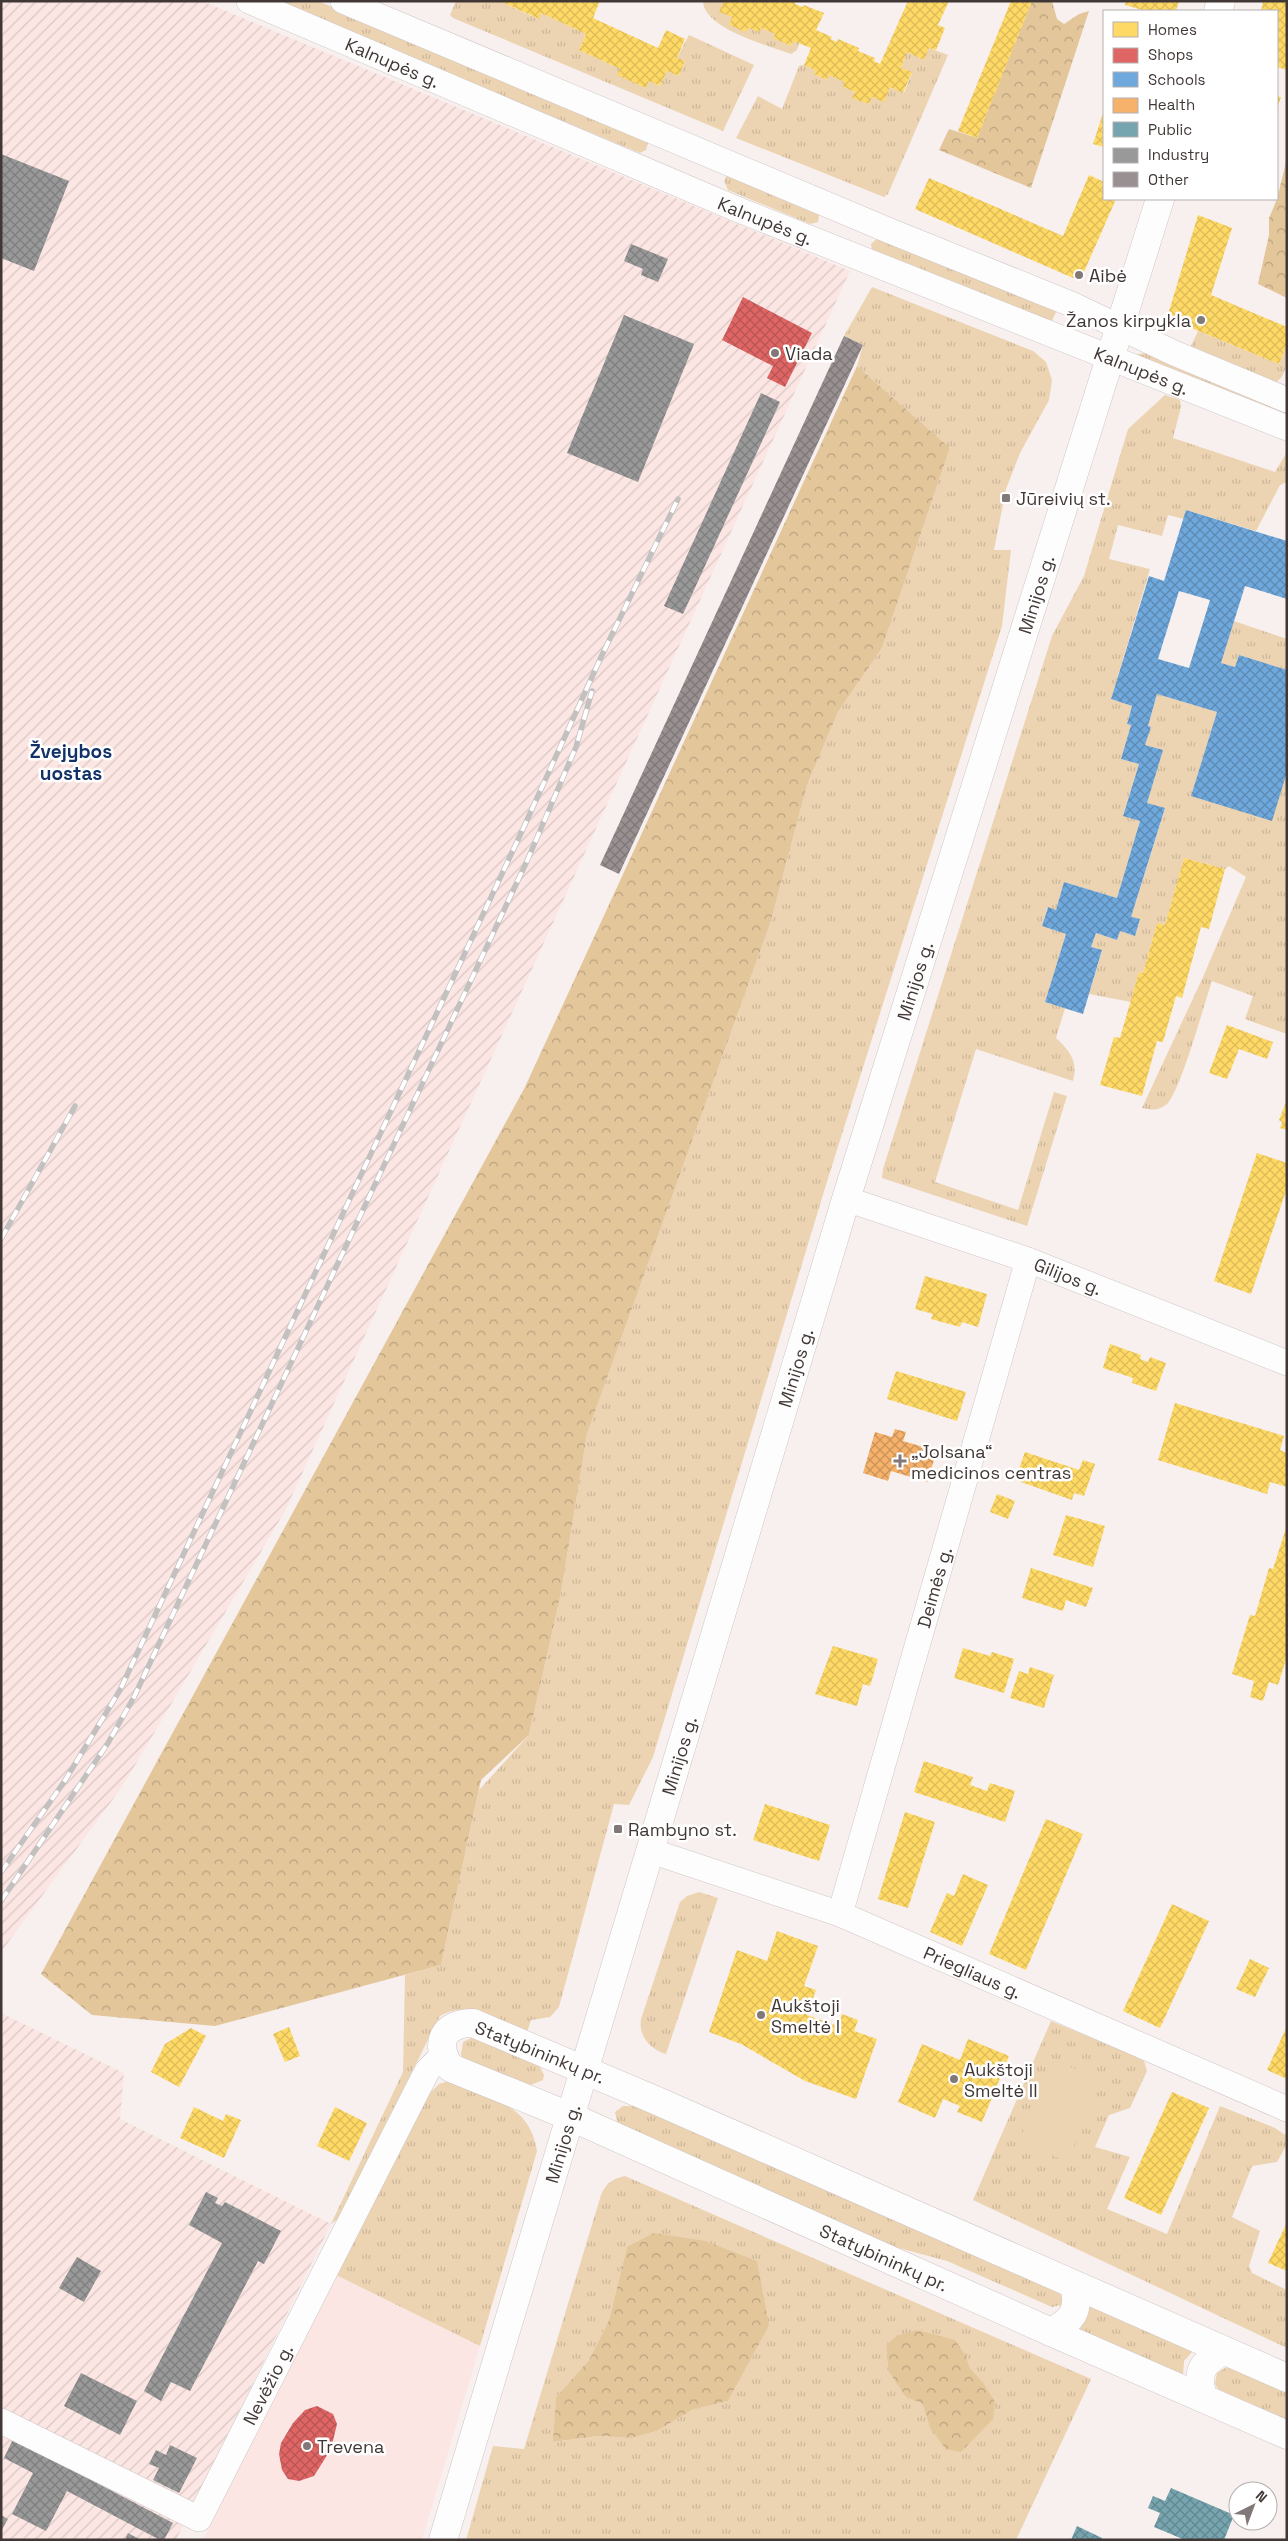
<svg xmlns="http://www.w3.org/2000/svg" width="1288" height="2541" font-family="'Space Grotesk',sans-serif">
	<defs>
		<pattern id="industrial-furrows" width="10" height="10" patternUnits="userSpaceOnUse" patternTransform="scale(1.25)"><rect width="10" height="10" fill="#fce6e3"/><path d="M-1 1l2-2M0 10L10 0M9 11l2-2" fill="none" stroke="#d9c6c3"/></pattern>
		<pattern id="grass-tufts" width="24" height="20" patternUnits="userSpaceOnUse" patternTransform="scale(1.25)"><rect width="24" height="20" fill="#ecd3b1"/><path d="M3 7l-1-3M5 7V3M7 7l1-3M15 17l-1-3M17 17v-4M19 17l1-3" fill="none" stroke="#ccb699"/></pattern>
		<pattern id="forest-crowns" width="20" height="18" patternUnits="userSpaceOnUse" patternTransform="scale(1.25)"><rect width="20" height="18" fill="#e4c69b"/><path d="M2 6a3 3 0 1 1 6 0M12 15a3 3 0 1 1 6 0" fill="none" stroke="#baa27f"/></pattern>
		<pattern id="homes-cross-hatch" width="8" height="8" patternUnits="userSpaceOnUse" patternTransform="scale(1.25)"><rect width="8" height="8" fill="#ffd966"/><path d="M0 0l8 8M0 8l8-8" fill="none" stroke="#dcbb59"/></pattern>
		<pattern id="shops-cross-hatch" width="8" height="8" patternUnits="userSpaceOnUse" patternTransform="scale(1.25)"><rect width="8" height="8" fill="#e06666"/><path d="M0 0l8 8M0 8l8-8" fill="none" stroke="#b75555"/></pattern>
		<pattern id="schools-cross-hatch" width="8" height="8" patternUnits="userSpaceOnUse" patternTransform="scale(1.25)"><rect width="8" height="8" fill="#6fa8dc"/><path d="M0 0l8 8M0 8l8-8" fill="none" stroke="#5d8ab3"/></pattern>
		<pattern id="health-cross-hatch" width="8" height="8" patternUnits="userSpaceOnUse" patternTransform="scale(1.25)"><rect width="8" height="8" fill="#f6b26b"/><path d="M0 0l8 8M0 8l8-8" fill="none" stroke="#c99259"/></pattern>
		<pattern id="public-cross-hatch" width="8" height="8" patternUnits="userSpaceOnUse" patternTransform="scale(1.25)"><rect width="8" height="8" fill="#76a5af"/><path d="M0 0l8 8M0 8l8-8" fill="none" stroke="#62878f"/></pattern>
		<pattern id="industry-cross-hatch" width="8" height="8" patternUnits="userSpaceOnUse" patternTransform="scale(1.25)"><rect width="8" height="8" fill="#999"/><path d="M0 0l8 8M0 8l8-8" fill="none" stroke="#7e7e7e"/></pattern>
		<pattern id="building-cross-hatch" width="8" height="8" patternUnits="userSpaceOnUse" patternTransform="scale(1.25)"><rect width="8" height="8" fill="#989091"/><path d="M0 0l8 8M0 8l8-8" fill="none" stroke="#7e7777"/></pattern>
	</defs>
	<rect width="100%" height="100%" fill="#f8f0ef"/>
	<!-- built -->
	<polygon fill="#fce6e3" points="334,2274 480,2346 422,2540 203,2540"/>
	<!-- industrial -->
	<g fill="url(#industrial-furrows)">
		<polygon points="1,1 202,1 850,271 285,1511 124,1784 1,1952"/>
		<polygon points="1,2013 124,2073 120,2119 331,2224 176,2540 1,2540"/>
	</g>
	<!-- grass -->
	<g fill="url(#grass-tufts)" fill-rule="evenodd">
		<polygon points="276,1 318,1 645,138 648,143 646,150 640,153"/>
		<polygon points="456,1 499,1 538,19 541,13 586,34 579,50 620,69 618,75 646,88 649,81 660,86 667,71 679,76 685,62 677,58 689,35 754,65 723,131 453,18 450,15"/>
		<path d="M724 1 732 17 729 25 748 28 759 32 761 28 775 34 773 38 791 46 793 41 799 43 797 50 791 54C769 46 703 28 703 1Z"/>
		<polygon points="929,48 948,55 888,194 884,197 736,138 758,96 782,109 799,66 804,65 815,70 814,74 827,80 829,75 844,82 843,87 855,92 853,98 869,104 872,97 884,101 890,87 904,93 912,73 901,68 907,52 923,59"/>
		<polygon points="727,175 819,215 818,222 810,224 728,190 724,181"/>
		<polygon points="880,236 1053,309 1056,312 1051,323 872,251 871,244"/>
		<path d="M872 287 1033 351 1046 362 1052 380 1049 400 1020 453 1006 489 994 550H1011L1002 626 825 1188 653 1757 629 1805 614 1804 559 2007 550 2017 531 2020 527 2032C500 2021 468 1999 440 2016L338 2219 331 2224 403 2072 405 1975 441 1965 479 1790 529 1735 561 1593 587 1434 771 921 807 785 838 712 882 648 950 448 857 366 863 345 844 336Z"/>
		<path d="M1198 331 1279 364 1287 343C1287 356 1288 375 1276 382L1191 346Z"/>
		<polygon points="1148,353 1287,408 1287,424 1153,367 1137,354"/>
		<path d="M1165 395 1180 400 1181 407 1173 438 1275 472 1287 452V482L1280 485 1256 531 1186 510 1184 519 1168 515 1162 536 1118 525 1109 559 1150 569 1111 699 1132 706 1127 723 1131 725 1121 759 1139 764 1123 815 1140 821 1117 898 1064 882 1056 910 1047 908 1042 926 1066 934 1045 1002 1065 1008 1056 1038C1070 1051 1078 1061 1073 1081L976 1049 935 1182 1018 1210 1054 1092 1067 1096 1027 1226 882 1178 883 1169 1052 636 1084 576 1128 429Z"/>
		<polygon points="1234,621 1287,639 1287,670 1239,655 1235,667 1221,663"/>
		<path d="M1157 694 1217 712 1191 796 1287 772V1034L1245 1019 1253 996 1212 981C1204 1004 1181 1090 1167 1104 1159 1111 1151 1110 1142 1108L1203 977 1246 877 1229 866 1225 869 1184 858 1165 925 1157 923 1143 973 1139 972 1131 1002 1089 994 1102 951 1091 947 1096 933 1117 940 1120 931 1135 936 1140 920 1131 917 1165 809 1147 803 1162 750 1145 745 1151 727 1148 726Z"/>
		<path d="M699 1892 718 1898 666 2054C651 2050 638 2036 641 2019L680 1902 687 1896Z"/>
		<polygon points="1051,2021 1130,2054 1144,2061 1147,2071 1130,2108 1109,2115 1095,2147 1130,2157 1107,2209 1167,2234 1220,2106 1275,2128 1287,2136 1287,2144 1277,2162 1252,2166 1232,2217 1260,2231 1249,2266 1252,2273 1287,2290 1287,2348 973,2200"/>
		<polygon points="473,2037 538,2063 544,2075 543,2080 528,2086 463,2060 461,2054 463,2042"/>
		<path d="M449 2081 458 2083C495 2100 530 2106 537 2151L480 2346 334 2274 423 2100 439 2084Z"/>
		<polygon points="623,2106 636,2106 1059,2292 1063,2300 1061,2305 1052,2307 947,2261 880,2243 623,2128 617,2121 615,2112"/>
		<path d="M625 2176 1091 2379 1016 2540H466L493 2446 524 2449 601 2195C606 2183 612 2179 625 2176ZM627 2247 769 2326 728 2401 692 2410 657 2431 631 2438 599 2436 554 2442 556 2397 589 2360 609 2320ZM896 2336 966 2356 970 2368 982 2381 930 2428 922 2403 888 2370 886 2345Z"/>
		<polygon points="1083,2302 1193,2351 1184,2361 1183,2376 1072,2327"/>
		<polygon points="1227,2367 1287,2392 1287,2421 1218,2389 1215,2384 1217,2373"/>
	</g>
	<!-- forest -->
	<g fill="url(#forest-crowns)">
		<polygon points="1032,1 1052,1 1057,19 1064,24 1079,14 1089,11 1031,188 939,150 949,129 977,138"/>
		<polygon points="1287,158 1287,298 1258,284 1269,235 1269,218 1277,199"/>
		<polygon points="857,366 950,448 882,648 838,712 807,785 771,921 587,1434 561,1593 529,1735 481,1780 441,1965 215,2026 92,2015 41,1974 525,1087"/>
		<polygon points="654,2233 705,2241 757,2261 769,2326 728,2401 692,2410 657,2431 631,2438 599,2436 553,2442 556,2397 589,2360 609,2320 627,2247"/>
		<polygon points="917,2330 955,2340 966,2356 970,2368 982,2381 995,2402 993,2419 961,2452 946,2449 930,2428 922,2403 906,2397 888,2370 886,2345 896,2336"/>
	</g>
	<!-- pitch -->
	<polygon fill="#ecd3b1" points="1054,2060 1102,2080 1067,2162 1019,2141"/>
	<!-- homes -->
	<g fill="url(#homes-cross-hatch)">
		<polygon points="499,1 600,1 593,18 658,48 666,30 685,39 677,58 685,61 679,76 667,71 660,86 649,81 646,88 617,75 620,69 579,50 586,34 541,13 539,19"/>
		<polygon points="724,1 795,1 795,4 803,7 804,5 824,13 816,30 832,37 830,39 837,42 838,39 859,48 858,51 875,58 874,61 880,64 908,1 949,1 938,25 945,28 936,50 929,48 924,60 907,52 901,68 912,72 903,93 890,87 884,102 872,97 869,104 852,98 855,92 843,87 844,82 829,75 827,80 814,74 815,70 804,65 811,48 793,41 791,46 773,38 775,34 761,28 759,32 748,28 746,32 729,25 732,17 719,12"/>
		<polygon points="1011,1 1032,1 977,138 958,131"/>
		<polygon points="1126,1 1179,1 1176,11 1146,11 1125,5"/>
		<polygon points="1263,1 1287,1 1287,70 1277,67 1277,11 1261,11"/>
		<polygon points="1277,96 1281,97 1277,109"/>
		<polygon points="1104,110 1104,147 1093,144"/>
		<polygon points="1089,175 1104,182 1104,199 1116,199 1080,281 915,209 929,178 1063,236"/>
		<polygon points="1198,215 1232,228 1211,295 1287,327 1287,343 1279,364 1167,318"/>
		<polygon points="1184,858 1225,869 1209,929 1201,927 1182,998 1176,996 1163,1042 1157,1041 1142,1096 1100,1085 1114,1037 1120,1038 1139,972 1143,973 1157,923 1165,925"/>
		<polygon points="1227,1025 1273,1042 1267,1059 1239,1049 1227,1079 1209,1073"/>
		<polygon points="1287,1099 1287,1130 1280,1128 1282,1122 1279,1120"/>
		<polygon points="1257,1153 1287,1163 1287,1188 1251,1294 1214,1281"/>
		<polygon points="925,1276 987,1294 978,1327 962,1322 960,1327 931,1319 933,1314 915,1309"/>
		<polygon points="1110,1344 1141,1355 1140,1359 1148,1362 1150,1357 1166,1363 1156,1391 1132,1383 1133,1378 1103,1368"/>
		<polygon points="896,1371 966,1392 957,1421 887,1399"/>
		<polygon points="1175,1403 1284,1436 1280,1450 1287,1453 1287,1487 1270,1482 1267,1494 1158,1460"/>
		<polygon points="1025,1452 1079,1470 1083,1460 1095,1464 1084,1496 1074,1493 1072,1500 1015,1480"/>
		<polygon points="997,1494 1015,1501 1008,1519 990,1512"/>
		<polygon points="1066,1515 1105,1526 1093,1567 1053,1555"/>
		<polygon points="1287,1525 1287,1656 1278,1685 1269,1682 1263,1701 1250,1697 1254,1681 1232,1674 1250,1615 1255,1616 1269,1568 1273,1569"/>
		<polygon points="1031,1568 1093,1588 1086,1607 1066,1600 1063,1611 1022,1598"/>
		<polygon points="833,1646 878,1659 870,1686 863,1684 857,1706 815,1694"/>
		<polygon points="963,1648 990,1656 992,1652 1014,1659 1004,1693 954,1678"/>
		<polygon points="1030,1667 1054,1675 1044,1708 1010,1698 1019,1671 1028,1674"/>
		<polygon points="924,1761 973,1777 970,1785 987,1791 990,1783 1015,1791 1005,1822 914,1792"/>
		<polygon points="765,1804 830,1825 819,1861 753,1840"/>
		<polygon points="905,1812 935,1822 908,1908 878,1899"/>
		<polygon points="1046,1819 1083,1834 1026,1970 989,1954"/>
		<polygon points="963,1874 988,1885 962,1946 930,1932 947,1893 954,1896"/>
		<polygon points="1172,1904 1209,1921 1160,2028 1123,2011"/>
		<polygon points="777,1931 818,1946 804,1986 816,1990 807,2015 838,2026 842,2014 858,2020 854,2031 877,2039 856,2099 805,2081 741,2044 709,2032 737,1950 767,1961"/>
		<polygon points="1250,1959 1269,1968 1255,1997 1236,1989"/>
		<polygon points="1287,2026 1287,2079 1267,2070"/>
		<polygon points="289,2027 300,2056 285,2062 273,2034"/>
		<polygon points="191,2028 206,2036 179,2087 151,2072 165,2044"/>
		<polygon points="968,2039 1009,2056 982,2122 957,2112 960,2106 943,2099 935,2118 898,2102 922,2044 960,2060"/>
		<polygon points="1172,2092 1209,2108 1161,2215 1124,2198"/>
		<polygon points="194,2107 223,2121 226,2114 241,2120 224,2158 180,2138"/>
		<polygon points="335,2107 367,2123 349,2161 317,2146"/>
		<polygon points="1287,2222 1287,2271 1268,2263"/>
	</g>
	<!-- shops -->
	<g fill="url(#shops-cross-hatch)">
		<polygon points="743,297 812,333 785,387 767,378 773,366 722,340"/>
		<polygon points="317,2406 333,2414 337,2424 331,2449 314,2476 299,2481 288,2479 282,2470 279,2454 281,2443 293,2423 305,2410"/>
	</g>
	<!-- schools -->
	<path fill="url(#schools-cross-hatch)" fill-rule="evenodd" d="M1186 510 1287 541V599L1245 586 1221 663 1235 667 1239 655 1287 670V772L1272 821 1191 796 1217 712 1157 694 1148 726 1151 727 1145 745 1163 750 1147 803 1165 808 1131 917 1140 919 1135 936 1120 931 1117 940 1096 933 1091 947 1102 950 1083 1014 1045 1002 1066 934 1042 926 1048 907 1056 910 1064 882 1117 898 1140 821 1123 816 1139 764 1121 759 1131 725 1127 724 1132 706 1111 699 1149 576 1164 581ZM1179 591 1210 600 1189 668 1158 659Z"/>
	<!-- health -->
	<polygon fill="url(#health-cross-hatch)" points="895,1429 906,1432 903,1441 937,1451 927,1482 891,1471 888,1481 863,1473 875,1432 892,1437"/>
	<!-- public -->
	<g fill="url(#public-cross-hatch)">
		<polygon points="1171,2488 1234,2515 1224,2540 1185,2540 1154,2527 1160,2513 1148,2508 1153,2496 1165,2501"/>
		<polygon points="1077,2526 1102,2538 1101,2540 1071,2540"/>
	</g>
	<!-- industry -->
	<g fill="url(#industry-cross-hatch)">
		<polygon points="1,154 69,181 34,271 1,258"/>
		<polygon points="631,244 668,259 658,282 641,275 643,269 624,261"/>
		<polygon points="624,315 694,344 638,482 567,453"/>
		<polygon points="761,393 780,402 683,614 664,606"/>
		<polygon points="206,2192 218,2198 215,2203 222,2206 225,2202 281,2231 264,2264 258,2261 190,2391 171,2382 161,2401 144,2391 222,2243 189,2225"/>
		<polygon points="77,2257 101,2271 84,2302 59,2288"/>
		<polygon points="81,2373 137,2401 120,2435 64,2406"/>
		<polygon points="13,2439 173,2523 164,2540 160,2540 67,2491 46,2531 12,2514 33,2473 4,2458"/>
		<polygon points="170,2445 197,2458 179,2493 153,2480 159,2468 149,2464 156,2450 166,2455"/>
		<polygon points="1,2515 8,2519 1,2531"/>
		<polygon points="128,2533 141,2540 125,2540"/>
	</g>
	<!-- building -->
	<polygon fill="url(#building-cross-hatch)" points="844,336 863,345 619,874 600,865"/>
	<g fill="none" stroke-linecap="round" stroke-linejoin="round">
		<defs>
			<g id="minor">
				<path id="s1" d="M249 1 739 210 1287 428"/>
				<polyline points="343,1 890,231 1071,304 1174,353 1287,400"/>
				<path id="s2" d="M846 1199 1028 1260 1287 1363"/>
				<path id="s3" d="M651 1851 840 1914 1287 2109"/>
				<path id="s4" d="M840 1914 1028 1260"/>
				<path id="s5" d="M1 2421 199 2519 427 2071 442 2056"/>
			</g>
			<g id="major">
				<polyline points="1218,11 1221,1"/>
				<path d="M1051 2332C1073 2320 1079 2312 1075 2286"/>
				<path id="s6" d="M1287 2378 655 2100 473 2023C443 2023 433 2044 451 2068L569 2116 1051 2332 1287 2435"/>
				<path d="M1203 2398C1196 2372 1201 2363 1224 2351"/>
				<path id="s7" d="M443 2540 846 1199 1160 199"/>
			</g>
		</defs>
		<!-- minor casing -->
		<use href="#minor" stroke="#cec6c5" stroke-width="26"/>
		<!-- major casing -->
		<use href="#major" stroke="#cec6c5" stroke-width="29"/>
		<!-- minor -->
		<use href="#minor" stroke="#fefdfd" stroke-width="25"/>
		<!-- major -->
		<use href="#major" stroke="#fefdfd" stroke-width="28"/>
		<defs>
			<g id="rail">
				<polyline points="1,1239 75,1106"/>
				<polyline points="1,1872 64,1782 120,1690 522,831 602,655 678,499"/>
				<polyline points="1,1901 108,1743 134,1697 527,861 576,747 592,691"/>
			</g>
		</defs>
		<!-- rail casing -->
		<use href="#rail" stroke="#c3c0c0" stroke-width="5.5"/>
		<!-- rail -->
		<use href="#rail" stroke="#fff" stroke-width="4" stroke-dasharray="11" stroke-linecap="butt"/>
	</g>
	<!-- markers -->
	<g fill="#817877" stroke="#fff" stroke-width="2">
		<circle cx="1079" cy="275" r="5"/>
		<circle cx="1201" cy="320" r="5"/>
		<circle cx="775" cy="353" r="5"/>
		<rect x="1001" y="493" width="10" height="10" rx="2.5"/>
		<path d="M897.5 1453.5h5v5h5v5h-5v5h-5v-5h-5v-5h5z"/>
		<rect x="613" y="1824" width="10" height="10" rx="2.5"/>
		<circle cx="761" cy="2015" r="5"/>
		<circle cx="954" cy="2079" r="5"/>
		<circle cx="307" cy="2446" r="5"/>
	</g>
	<g text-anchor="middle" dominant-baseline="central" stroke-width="5" stroke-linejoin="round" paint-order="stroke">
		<!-- street labels -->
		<g font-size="18" fill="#413836" stroke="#fff">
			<text stroke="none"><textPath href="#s1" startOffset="156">Kalnupės g.</textPath></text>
			<text stroke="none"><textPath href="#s1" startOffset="561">Kalnupės g.</textPath></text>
			<text stroke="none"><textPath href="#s1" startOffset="966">Kalnupės g.</textPath></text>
			<text stroke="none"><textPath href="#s7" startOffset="2034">Minijos g.</textPath></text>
			<text stroke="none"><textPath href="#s7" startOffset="1629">Minijos g.</textPath></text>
			<text stroke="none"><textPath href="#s2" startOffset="235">Gilijos g.</textPath></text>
			<text stroke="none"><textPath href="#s7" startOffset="1224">Minijos g.</textPath></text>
			<text stroke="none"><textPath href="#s4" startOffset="340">Deimės g.</textPath></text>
			<text stroke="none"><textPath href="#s7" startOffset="819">Minijos g.</textPath></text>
			<text stroke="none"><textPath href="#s3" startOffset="344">Priegliaus g.</textPath></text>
			<text transform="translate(540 2052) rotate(22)">Statybininkų pr.</text>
			<text stroke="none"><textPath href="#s7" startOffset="414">Minijos g.</textPath></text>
			<text stroke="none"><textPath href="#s6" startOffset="1428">Statybininkų pr.</textPath></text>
			<text stroke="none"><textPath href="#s5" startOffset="372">Nevėžio g.</textPath></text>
		</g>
		<!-- poi labels -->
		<g font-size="18" fill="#413836" stroke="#fff" text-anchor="start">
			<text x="1089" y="275">Aibė</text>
			<text x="1191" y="320" text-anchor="end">Žanos kirpykla</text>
			<text x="785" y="353">Viada</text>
			<text x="1016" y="498">Jūreivių st.</text>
			<text x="911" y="1451">„Jolsana“<tspan x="911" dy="21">medicinos centras</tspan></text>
			<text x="628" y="1829">Rambyno st.</text>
			<text x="771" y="2005">Aukštoji<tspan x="771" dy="21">Smeltė I</tspan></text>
			<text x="964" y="2069">Aukštoji<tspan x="964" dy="21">Smeltė II</tspan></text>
			<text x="317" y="2446">Trevena</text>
		</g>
		<!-- neighbourhood labels -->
		<g font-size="19" font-weight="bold" fill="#123267" stroke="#fff">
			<text x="71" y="751">Žvejybos<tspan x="71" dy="22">uostas</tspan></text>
		</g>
	</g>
	<!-- border -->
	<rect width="1288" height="2541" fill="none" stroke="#413836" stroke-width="5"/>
	<!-- legend -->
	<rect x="1103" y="10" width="175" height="190" fill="#ffffff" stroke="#b3afaf"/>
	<rect x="1113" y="22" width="25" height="15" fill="#ffd966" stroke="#b3afaf"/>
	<text x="1148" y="35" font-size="15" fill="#413836">Homes</text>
	<rect x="1113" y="48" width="25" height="15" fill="#e06666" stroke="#b3afaf"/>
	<text x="1148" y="60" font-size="15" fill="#413836">Shops</text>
	<rect x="1113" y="72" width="25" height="15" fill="#6fa8dc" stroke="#b3afaf"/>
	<text x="1148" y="85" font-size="15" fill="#413836">Schools</text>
	<rect x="1113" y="98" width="25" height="15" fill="#f6b26b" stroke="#b3afaf"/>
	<text x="1148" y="110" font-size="15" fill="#413836">Health</text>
	<rect x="1113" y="122" width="25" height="15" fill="#76a5af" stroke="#b3afaf"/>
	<text x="1148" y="135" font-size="15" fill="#413836">Public</text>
	<rect x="1113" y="148" width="25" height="15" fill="#999999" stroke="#b3afaf"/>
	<text x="1148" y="160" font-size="15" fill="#413836">Industry</text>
	<rect x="1113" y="172" width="25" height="15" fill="#989091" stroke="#b3afaf"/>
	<text x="1148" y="185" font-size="15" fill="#413836">Other</text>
	<!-- north arrow -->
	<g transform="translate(1253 2506) rotate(42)"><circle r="24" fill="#ffffff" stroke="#b3afaf"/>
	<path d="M0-4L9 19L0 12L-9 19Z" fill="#817877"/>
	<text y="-8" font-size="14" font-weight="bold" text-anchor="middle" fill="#413836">N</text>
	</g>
</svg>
